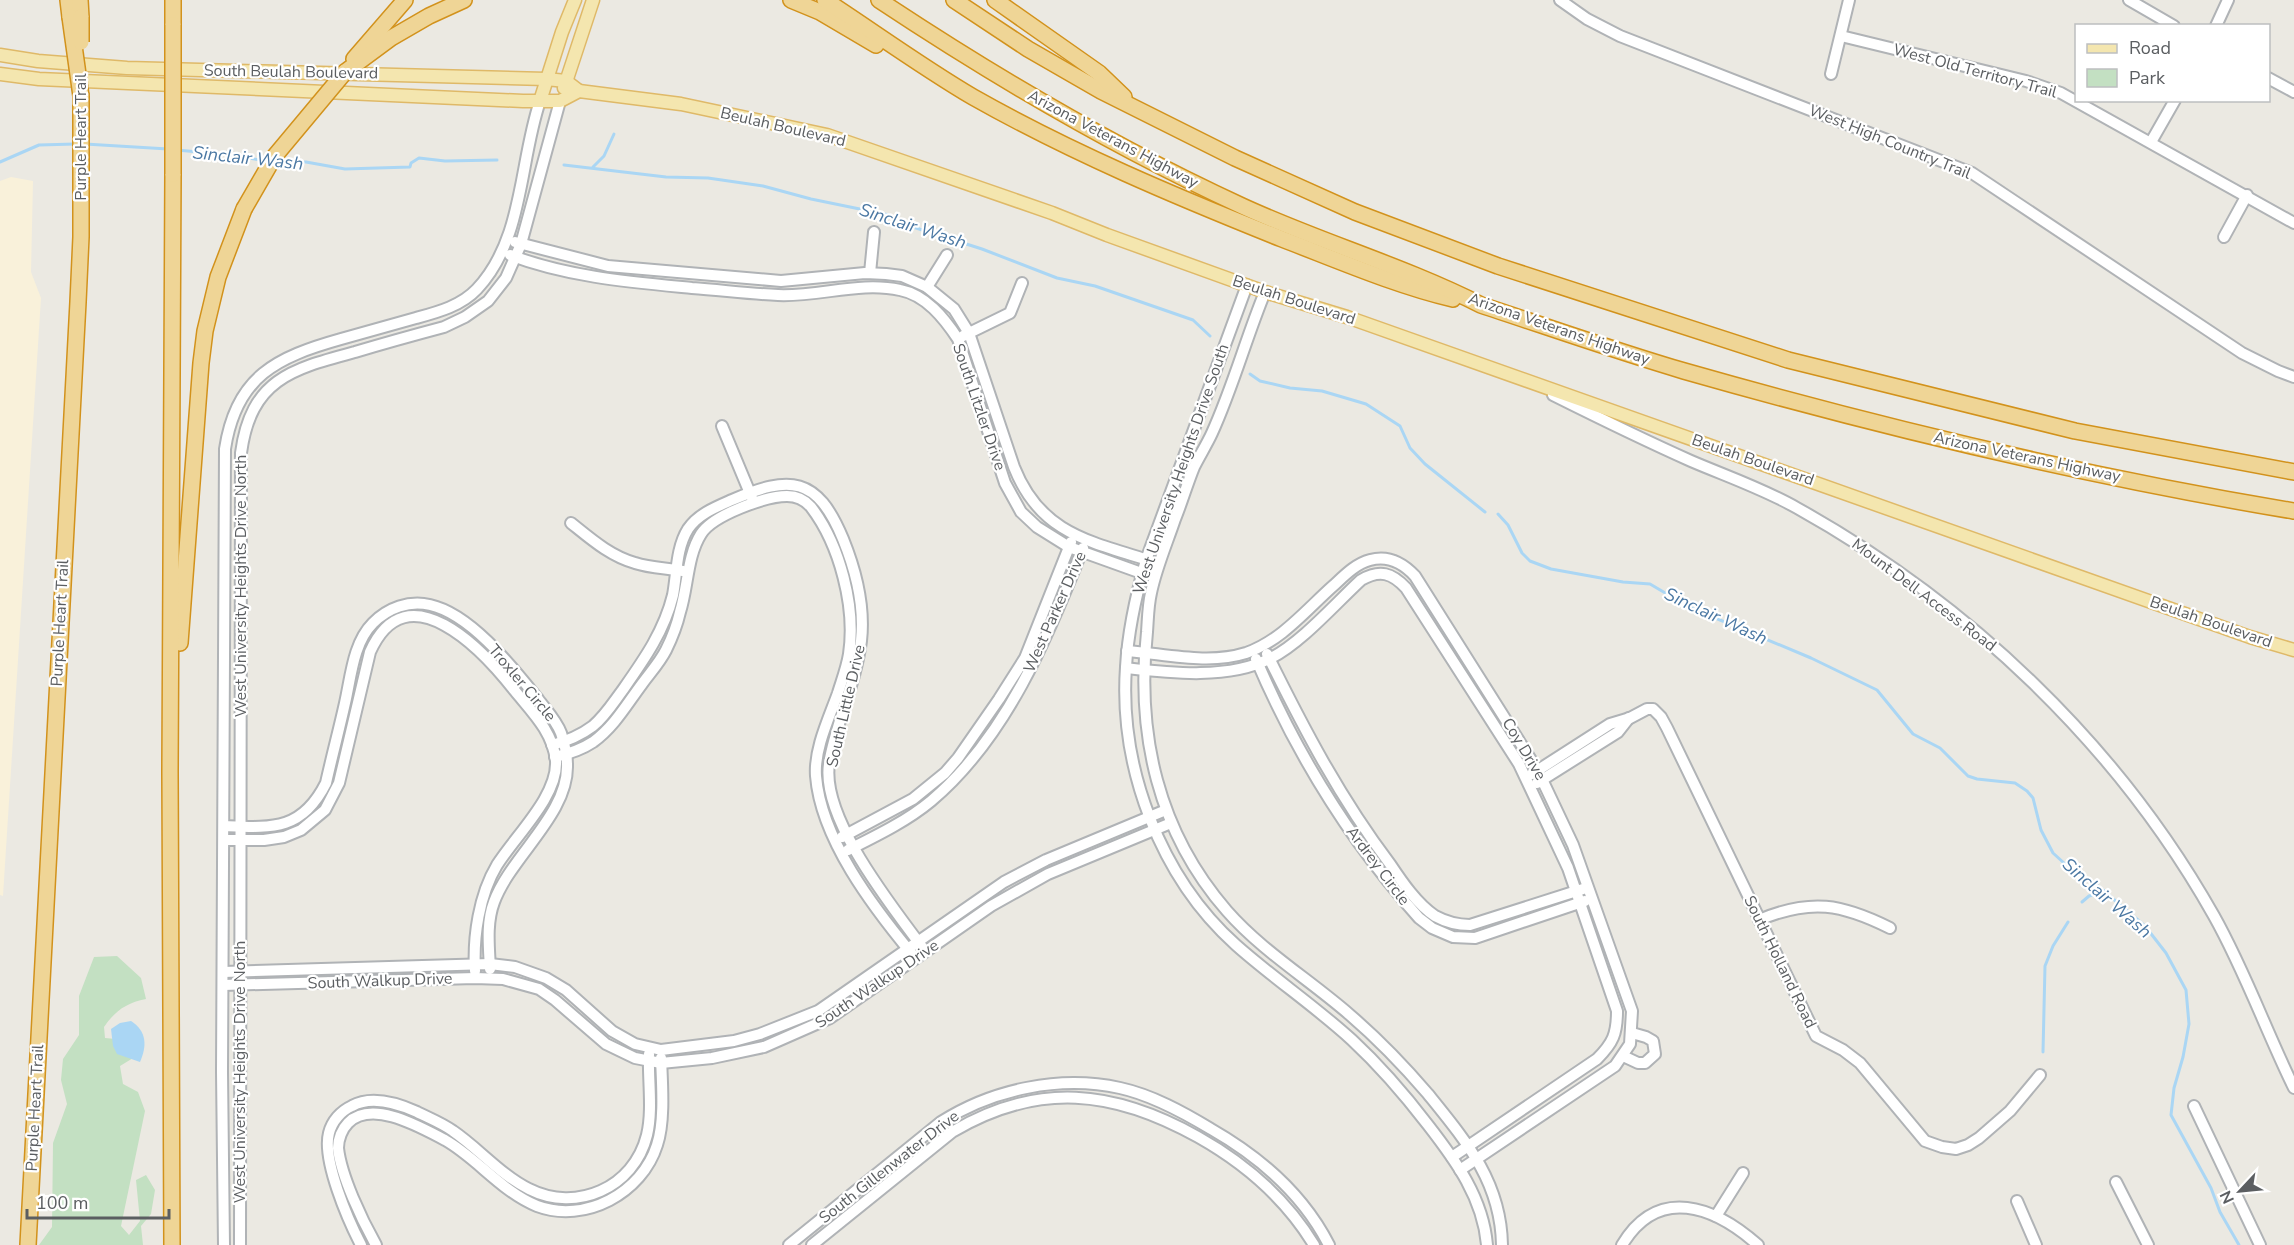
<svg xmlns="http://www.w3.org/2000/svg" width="2294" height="1245" font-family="'Nunito Sans',sans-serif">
	<rect width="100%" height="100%" fill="#ebe9e2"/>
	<!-- commercial -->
	<polygon fill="#f9f1da" points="11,177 33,181 31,272 41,298 3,896 0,895 0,181"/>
	<!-- green -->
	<path fill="#c3e0c2" d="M117 956 141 978 146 999C126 1003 115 1011 104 1027L105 1038 126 1040 138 1055 120 1066 123 1084 138 1092 145 1111 121 1226 129 1235 140 1221 136 1180 146 1175 155 1190 151 1214 141 1226 143 1245H39L52 1227 53 1143 67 1104 61 1080 63 1059 79 1035V996L94 957Z"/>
	<!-- water -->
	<path fill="#aad6f4" d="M131 1021C147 1031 147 1046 140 1062L117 1054 113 1046 111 1029 120 1023Z"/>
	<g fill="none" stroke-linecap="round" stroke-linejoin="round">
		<!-- stream -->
		<g stroke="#aad6f4" stroke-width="3">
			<polyline points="85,144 168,149"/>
			<polyline points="177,150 230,155 266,161"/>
			<polyline points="0,162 39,145 75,144"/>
			<polyline points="276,162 306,162 345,169 410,167 411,163 419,158 445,161 497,160"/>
			<polyline points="564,165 666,177 708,178 763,186 811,199 889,215 894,221 982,249 1057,278 1095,286 1193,320 1210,336"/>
			<polyline points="593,167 604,156 614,134"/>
			<polyline points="1250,374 1260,381 1290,388 1322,391 1366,404 1400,426 1410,448 1425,464 1485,512"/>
			<polyline points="1498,514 1508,525 1522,553 1530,561 1551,569 1623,582 1650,584 1689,607 1811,658 1877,690 1913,734 1940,748 1968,776 1977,779 2015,783 2027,791 2033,798 2041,830 2053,853 2076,874 2098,886 2145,926 2166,953 2186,990 2189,1024 2183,1057 2174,1088 2171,1115 2211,1188 2220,1212 2239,1245"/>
			<polyline points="2082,902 2089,896 2104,891"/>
			<polyline points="2043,1052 2045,966 2053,946 2068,922"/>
		</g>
		<defs>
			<g id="minor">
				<polyline points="1560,0 1587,19 1620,36 1972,173 2242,353 2278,371 2294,377"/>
				<polyline points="2129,0 2174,26"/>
				<polyline points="2216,26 2228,0"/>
				<polyline points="1841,36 2026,81 2061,93 2294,223"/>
				<polyline points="1831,74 1849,0"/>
				<polyline points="2268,78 2294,92"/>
				<polyline points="2151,142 2175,100"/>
				<polyline points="2224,237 2247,195"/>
				<path d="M515 242 608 266 781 281 865 273 886 274 902 276 927 287 954 309 969 333 1014 467C1040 533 1088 541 1151 561"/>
				<path d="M510 255C568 277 630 282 692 288 721 290 750 294 778 295 819 297 860 281 900 290 926 295 944 318 958 339L1005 483 1021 512 1037 527 1069 547 1147 575"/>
				<polyline points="870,273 874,232"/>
				<path d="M1247 285 1146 560C1136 595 1128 630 1126 667 1119 767 1160 877 1236 945 1273 978 1315 1006 1352 1040 1380 1066 1405 1095 1428 1125 1456 1161 1483 1198 1487 1245"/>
				<polyline points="927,287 947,255"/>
				<path d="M1265 292C1246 338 1233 387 1212 433 1207 444 1200 455 1194 467 1187 484 1182 502 1175 519 1167 543 1156 568 1151 593 1148 606 1148 619 1147 632 1136 734 1158 832 1227 911 1262 951 1310 980 1350 1015 1378 1039 1404 1066 1428 1094 1466 1141 1501 1182 1502 1245"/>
				<polyline points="963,336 1010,313 1022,283"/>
				<path d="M1553 395C1599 418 1644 440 1691 461 1726 476 1764 489 1797 508 1969 604 2117 744 2214 916 2245 971 2266 1031 2294 1088"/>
				<polyline points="722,426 752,498"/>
				<path d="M571 523C591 539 610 556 635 563 650 568 667 568 683 571"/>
				<path d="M1127 651C1166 654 1208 665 1246 653 1281 641 1306 610 1333 586 1344 576 1355 564 1370 560 1388 555 1403 563 1415 576L1538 771 1573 845 1632 1011 1630 1044 1615 1066 1460 1170"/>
				<path d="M1267 654C1304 729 1340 798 1390 864 1402 882 1417 904 1435 916 1446 922 1458 925 1470 925L1583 889"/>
				<path d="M1256 659C1296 753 1351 842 1419 918L1432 928 1453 937 1475 938 1585 901"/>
				<path d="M1126 668C1170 673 1230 680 1271 658 1301 643 1335 604 1361 580 1380 569 1392 573 1406 588L1519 764 1568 868 1617 1011C1617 1034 1613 1043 1597 1059L1452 1157"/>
				<path d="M552 745C567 741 581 735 593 726 605 716 613 703 622 691 643 661 664 632 673 595 677 574 676 548 688 529 698 514 716 507 732 500 790 475 817 476 843 539 856 571 865 606 861 641 856 683 836 722 829 764 821 818 891 905 922 947"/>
				<path d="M555 757C568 754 581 750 593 742 614 727 627 704 642 684 650 673 660 662 666 650 672 638 677 625 680 612 688 587 687 556 701 534 713 515 766 496 787 496 796 496 805 500 811 507 840 545 856 607 849 654 847 667 842 680 838 693 829 718 814 749 816 776 821 839 873 907 912 954"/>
				<polyline points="1532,774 1610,724 1630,718 1647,709 1653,709 1661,717 1667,728 1816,1036 1843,1050 1860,1063 1925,1141 1942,1147 1956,1149 1968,1145 1979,1138 2010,1111 2040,1075"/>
				<polyline points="1537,783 1618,732 1629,718"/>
				<path d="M224 826C272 828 302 831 326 783 332 756 339 730 345 703 351 677 353 643 373 623 388 608 409 600 430 605 471 614 513 668 538 699 546 710 556 720 561 733 564 742 567 754 567 764 569 814 511 856 494 902 486 923 489 947 490 969"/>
				<polyline points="842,837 913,799 945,773 958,758 999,699 1025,658 1071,542"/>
				<path d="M224 840H264L284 837 301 830 325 810 339 783 370 652C407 569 483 650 515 691 532 712 553 732 556 761 558 796 516 835 497 865 479 895 473 937 475 971"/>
				<path d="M848 850C876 836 907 821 931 801 1006 738 1048 637 1083 548"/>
				<path d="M1759 920C1811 898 1842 904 1890 928"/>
				<polyline points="223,972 490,964 515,967 546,978 566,990 612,1031 635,1044 661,1050 734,1041 760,1034 818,1011 1004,882 1046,860 1166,810"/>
				<polyline points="223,985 475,978 503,979 539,989 555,1000 606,1044 635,1058 661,1063 712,1058 764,1047 830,1018 991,906 1048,874 1171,823"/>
				<polyline points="1623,1056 1638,1063 1645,1063 1655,1054 1653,1041 1646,1037 1632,1033"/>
				<polyline points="2194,1106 2260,1245"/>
				<polyline points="2116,1182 2148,1245"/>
				<polyline points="2017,1201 2036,1245"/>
				<polyline points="1716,1216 1743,1173"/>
				<path d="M224 1245 222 1072 225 449C236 376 277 357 341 339 366 332 391 325 416 318 438 312 461 306 477 289 524 239 519 163 540 101"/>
				<path d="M240 1245 241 453C251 379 292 369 355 352 385 343 414 335 444 327L465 317 488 301 506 278 521 244 560 101"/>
				<path d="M361 1245C348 1220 322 1160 329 1133 332 1121 341 1111 352 1106 372 1095 397 1103 417 1112 429 1118 442 1123 453 1131 478 1148 502 1176 529 1189 576 1213 634 1188 647 1135 653 1110 648 1080 649 1054"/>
				<path d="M376 1245C362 1220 341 1176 338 1148 338 1139 342 1129 348 1123 372 1099 420 1127 445 1140 477 1158 502 1192 537 1206 585 1224 642 1193 657 1145 665 1121 662 1084 661 1058"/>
				<path d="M789 1245 941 1122C993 1089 1060 1075 1120 1088 1152 1095 1183 1112 1211 1129 1260 1157 1303 1194 1329 1245"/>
				<path d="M812 1245 952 1132C1038 1081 1114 1090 1198 1137 1246 1164 1286 1199 1314 1245"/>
				<path d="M1622 1245C1658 1185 1714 1206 1758 1245"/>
			</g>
			<g id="major">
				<polyline points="0,55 38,61 127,68 546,79 566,81 579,91"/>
				<polyline points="0,74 39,79 523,101 560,101 579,91 681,104 827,135 1052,213 1107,235 1265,292 1347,317 2250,637 2294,650"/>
				<polyline points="564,88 593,0"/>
				<polyline points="540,101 562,32 575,0"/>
			</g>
			<g id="highway">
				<polyline points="68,0 70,17"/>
				<polyline points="80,0 81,17"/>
				<polyline points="173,0 173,25"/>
				<polyline points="791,0 820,12 876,45"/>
				<path d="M825 0C874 32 922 67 973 97 1072 153 1177 197 1282 239 1337 260 1397 286 1453 299"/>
				<path d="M879 0C995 77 1116 148 1242 206 1320 242 1404 266 1481 305 1548 327 1616 351 1684 371 1884 428 2088 477 2294 511"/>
				<polyline points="954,0 1028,49 1101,91 1235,158 1355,212 1498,266 1788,360 2075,431 2294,472"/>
				<polyline points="995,0 1099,73 1124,97"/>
				<polyline points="354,59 405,0"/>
				<polyline points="345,72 391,38 429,16 464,0"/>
				<polyline points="180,643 201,363 205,331 218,277 244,209"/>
				<polyline points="28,1245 78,302 81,237 81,96"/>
				<polyline points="172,1245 170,772 173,174"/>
			</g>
		</defs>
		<!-- minor casing -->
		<use href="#minor" stroke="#b0b3b6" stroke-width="14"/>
		<!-- major casing -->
		<use href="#major" stroke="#dfb968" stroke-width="15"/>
		<!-- highway casing -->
		<use href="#highway" stroke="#d2921c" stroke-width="18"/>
		<!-- minor -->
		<use href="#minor" stroke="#fff" stroke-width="10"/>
		<!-- major -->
		<use href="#major" stroke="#f4e6af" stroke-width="12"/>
		<!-- highway -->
		<use href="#highway" stroke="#efd596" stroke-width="15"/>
		<defs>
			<g id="highway-bridge">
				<polyline points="70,17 81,96"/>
				<polyline points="173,25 173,174"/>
				<polyline points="81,42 81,17"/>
				<polyline points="244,209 274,157 345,72"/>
			</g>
		</defs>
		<!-- highway-bridge casing -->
		<use href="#highway-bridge" stroke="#d2921c" stroke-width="18" stroke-linecap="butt"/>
		<!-- highway-bridge -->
		<use href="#highway-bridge" stroke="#efd596" stroke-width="15"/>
	</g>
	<g text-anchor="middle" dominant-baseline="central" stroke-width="4.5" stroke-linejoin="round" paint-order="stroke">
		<!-- street labels -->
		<g font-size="16" fill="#5b5e61" stroke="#fff">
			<text transform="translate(1975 71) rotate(15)">West Old Territory Trail</text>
			<text transform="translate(291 72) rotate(1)">South Beulah Boulevard</text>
			<text transform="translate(783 127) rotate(13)">Beulah Boulevard</text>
			<text transform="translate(81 137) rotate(-90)">Purple Heart Trail</text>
			<text transform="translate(1113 139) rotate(28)">Arizona Veterans Highway</text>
			<text transform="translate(1890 142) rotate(22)">West High Country Trail</text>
			<text transform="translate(1294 300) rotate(18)">Beulah Boulevard</text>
			<text transform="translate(1559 329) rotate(19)">Arizona Veterans Highway</text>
			<text transform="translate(979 407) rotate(71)">South Litzler Drive</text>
			<text transform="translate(2027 457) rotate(12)">Arizona Veterans Highway</text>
			<text transform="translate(1753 460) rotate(19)">Beulah Boulevard</text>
			<text transform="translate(1181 469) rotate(-71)">West University Heights Drive South</text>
			<text transform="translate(241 586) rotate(-90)">West University Heights Drive North</text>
			<text transform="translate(1924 595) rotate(37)">Mount Dell Access Road</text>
			<text transform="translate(1055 612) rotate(-66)">West Parker Drive</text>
			<text transform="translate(2211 622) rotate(19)">Beulah Boulevard</text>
			<text transform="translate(60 623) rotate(-87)">Purple Heart Trail</text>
			<text transform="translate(522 683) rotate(50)">Troxler Circle</text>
			<text transform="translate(846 706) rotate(-77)">South Little Drive</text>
			<text transform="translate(1524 749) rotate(59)">Coy Drive</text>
			<text transform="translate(1378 866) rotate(53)">Ardrey Circle</text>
			<text transform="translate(1780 962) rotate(64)">South Holland Road</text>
			<text transform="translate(380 981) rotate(-2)">South Walkup Drive</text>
			<text transform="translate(877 984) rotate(-34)">South Walkup Drive</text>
			<text transform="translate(240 1072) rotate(-90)">West University Heights Drive North</text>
			<text transform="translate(35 1108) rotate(-87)">Purple Heart Trail</text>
			<text transform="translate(889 1167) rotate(-38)">South Gillenwater Drive</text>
		</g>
		<!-- water labels -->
		<g font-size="18" font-style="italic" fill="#4b78a3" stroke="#fff">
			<text transform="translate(248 158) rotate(6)">Sinclair Wash</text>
			<text transform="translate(913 226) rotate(18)">Sinclair Wash</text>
			<text transform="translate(1716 616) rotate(25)">Sinclair Wash</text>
			<text transform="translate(2107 898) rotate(41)">Sinclair Wash</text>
		</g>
	</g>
	<!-- legend -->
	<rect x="2075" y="24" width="195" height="78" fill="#ffffff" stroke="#bdbfc0" stroke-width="1.5"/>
	<rect x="2087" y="44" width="30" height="9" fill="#f4e6af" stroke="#bdbfc0" stroke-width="1.5"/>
	<text x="2129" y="54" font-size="18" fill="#5b5e61">Road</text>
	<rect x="2087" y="69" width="30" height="18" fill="#c3e0c2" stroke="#bdbfc0" stroke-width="1.5"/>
	<text x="2129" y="84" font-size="18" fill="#5b5e61">Park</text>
	<!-- north arrow -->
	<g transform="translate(2240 1191) rotate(244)" stroke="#ffffff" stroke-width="4.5" paint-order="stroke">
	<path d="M0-4.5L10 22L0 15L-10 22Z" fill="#5b5e61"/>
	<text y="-9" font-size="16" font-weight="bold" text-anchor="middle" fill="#5b5e61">N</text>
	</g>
	<!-- scale -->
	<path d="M27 1209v9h142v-9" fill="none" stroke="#5b5e61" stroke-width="3"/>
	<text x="36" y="1209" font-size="18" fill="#5b5e61" stroke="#ffffff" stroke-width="4.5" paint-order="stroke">100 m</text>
</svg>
